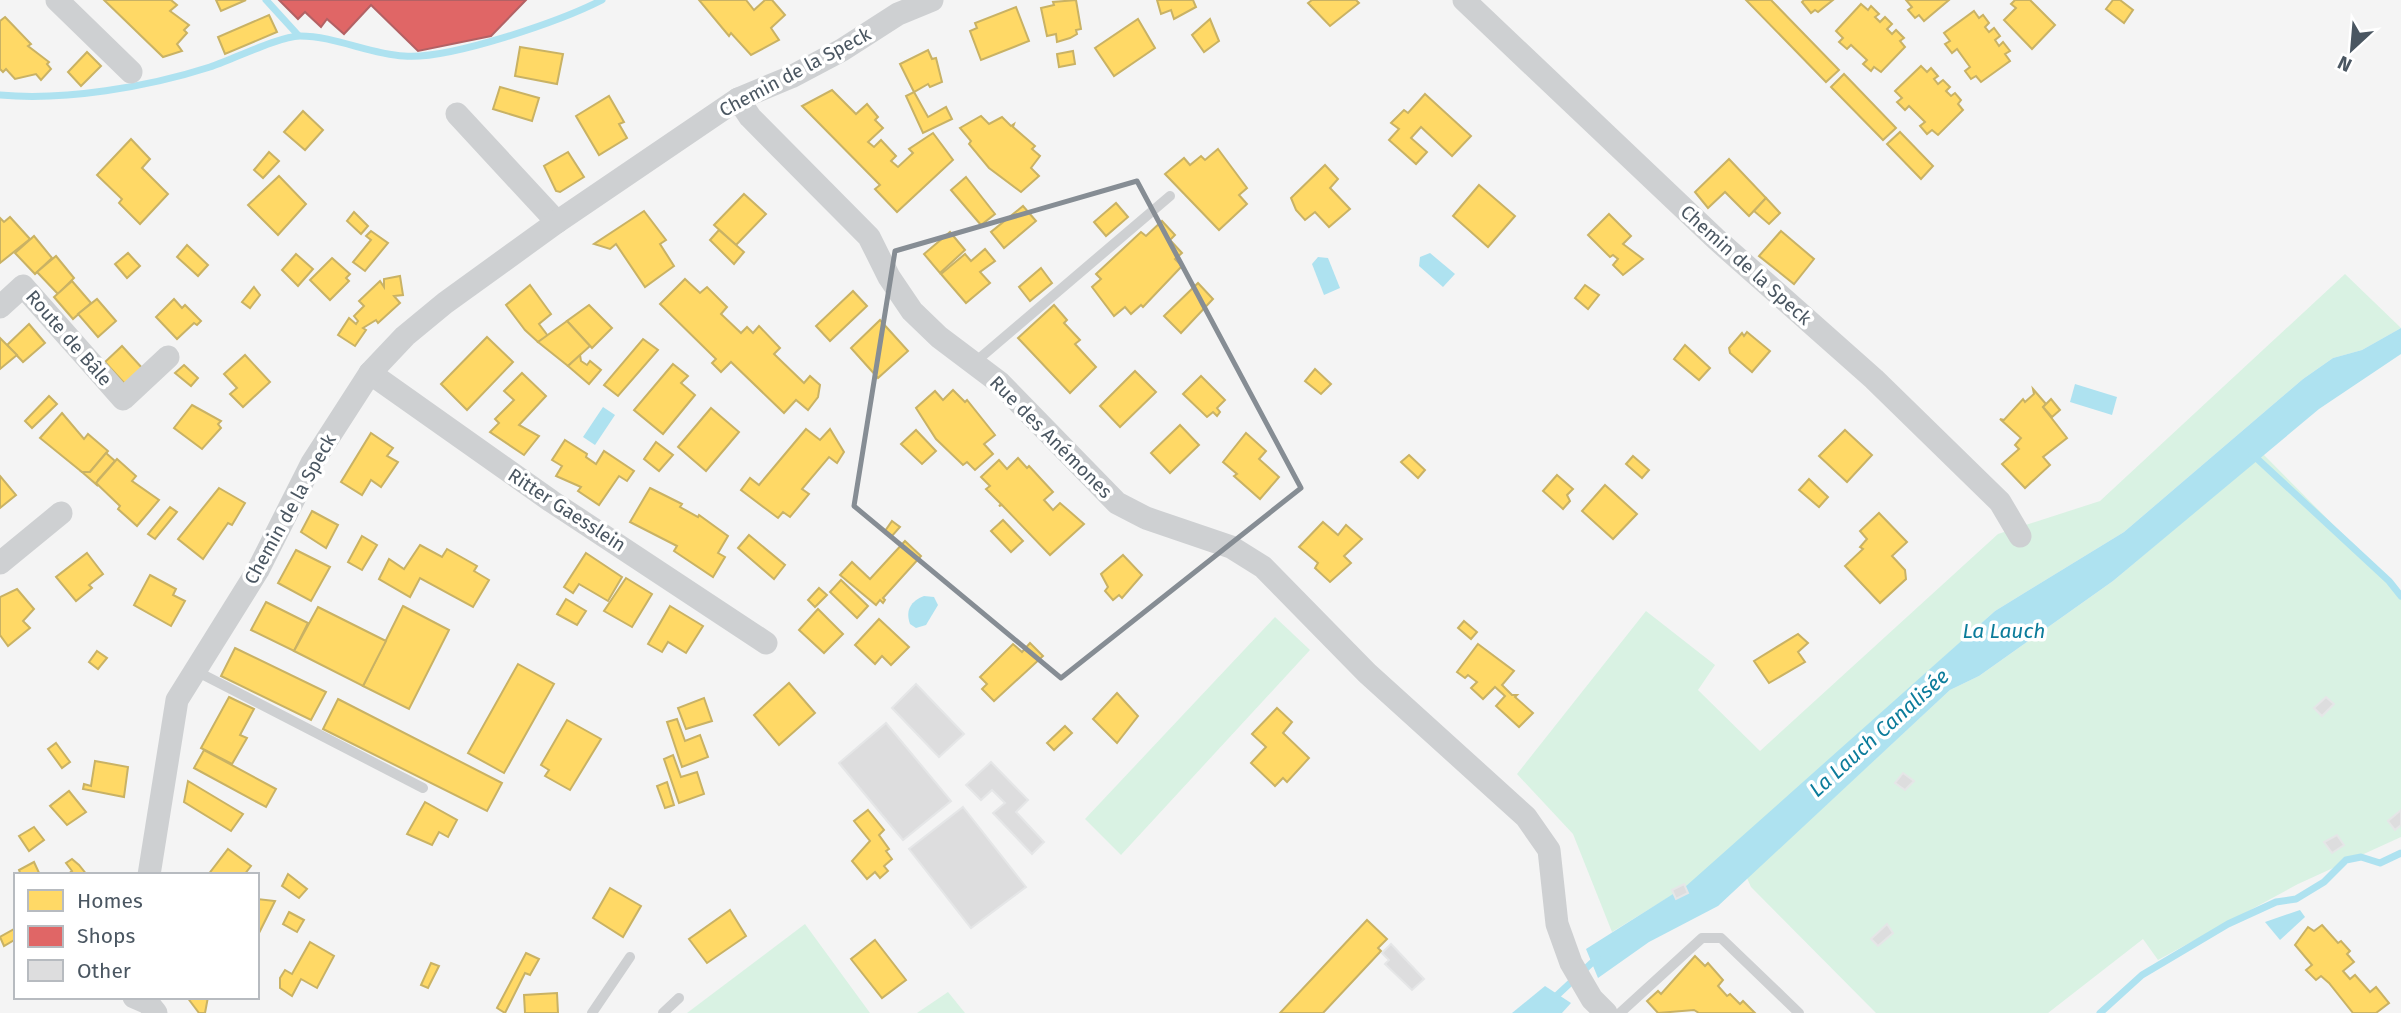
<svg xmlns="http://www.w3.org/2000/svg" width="2401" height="1013" font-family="'Fira Sans',sans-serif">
	<rect width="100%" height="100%" fill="#f4f4f4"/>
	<!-- green -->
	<g fill="#d9f2e3">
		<polygon points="2345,274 2401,328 2362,350 2333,358 2303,379 2124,532 1995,611 1695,881 1612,932 1573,834 1517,774 1646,611 1715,665 1698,690 1760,751 1998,534 2100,501"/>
		<polygon points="2263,454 2401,593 2401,837 2298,884 2158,960 2143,939 2048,1013 1876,1013 1751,887 1747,878 1950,690 1979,676 2113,581"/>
		<polygon points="1275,617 1310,650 1121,855 1085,819"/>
		<polygon points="805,924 870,1013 687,1013"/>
		<polygon points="948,992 965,1013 917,1013"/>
	</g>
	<!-- water -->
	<g fill="#aee2f0">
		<polygon points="1430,253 1455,274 1443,287 1419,266 1420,257"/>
		<polygon points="1318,257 1328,258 1340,288 1324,295 1312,264"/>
		<polygon points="2401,328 2401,354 2319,409 2113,581 1979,676 1950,690 1718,906 1649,942 1598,978 1586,949 1673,894 1676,899 1688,893 1685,887 1995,611 2124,532 2303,379 2333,358 2362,350"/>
		<polygon points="2075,384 2117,397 2112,415 2070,402"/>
		<polygon points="603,407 615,415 595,445 583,437"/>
		<path d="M924 596 934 597 938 605 926 625 916 628 910 624C905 610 911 601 924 596Z"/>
		<polygon points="2300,910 2305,917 2280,940 2265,922"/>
		<polygon points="1545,986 1571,1003 1562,1013 1512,1013"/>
	</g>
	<!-- homes -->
	<g fill="#ffd966" stroke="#c9b264" stroke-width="2">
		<polygon points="104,0 171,0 177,5 170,11 189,25 184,30 187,33 177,44 182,51 163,57"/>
		<polygon points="216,0 246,0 221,11"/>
		<polygon points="699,0 746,0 754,10 765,0 772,0 785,15 771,28 779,40 751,55 731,33 729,36"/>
		<polygon points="1076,0 1081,29 1076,30 1077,34 1070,38 1057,42 1056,34 1047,36 1041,8 1054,5 1053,2"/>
		<polygon points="1157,0 1193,0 1196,7 1174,19 1171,10 1161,14"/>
		<polygon points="1312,0 1356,0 1359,3 1330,26 1308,3"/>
		<polygon points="1746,0 1771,0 1839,70 1826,82"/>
		<polygon points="1804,0 1833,0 1818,12 1815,10 1811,13 1802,2"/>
		<polygon points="1906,0 1949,0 1924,21 1919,15 1915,18 1908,10 1912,7"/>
		<polygon points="2015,0 2030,0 2055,25 2032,49 2004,20 2016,8 2011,4"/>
		<polygon points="2113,0 2120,0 2133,10 2124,23 2106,9"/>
		<polygon points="1861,4 1868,10 1871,6 1879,14 1875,17 1880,22 1885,17 1892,24 1887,29 1892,34 1896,30 1904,38 1900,41 1905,47 1881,72 1874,67 1871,71 1863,64 1867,60 1851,45 1847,49 1839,42 1843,38 1836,31"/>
		<polygon points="1016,7 1029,41 981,60 970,31 977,28 975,23"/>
		<polygon points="1974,11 1979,18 1983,15 1989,23 1985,27 1989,32 1994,28 2000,36 1995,40 1999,46 2003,42 2010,51 2005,54 2010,61 1981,82 1976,76 1971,79 1965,71 1970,67 1957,49 1952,53 1945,44 1950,41 1944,33"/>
		<polygon points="269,15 277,32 225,54 218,37"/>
		<polygon points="5,17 31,44 28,46 49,62 47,64 51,69 41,80 36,74 15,79 6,69 3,72 0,69 0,21"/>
		<polygon points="1138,19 1155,48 1114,76 1095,48"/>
		<polygon points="1210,19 1219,41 1204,52 1192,35"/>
		<polygon points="520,47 563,54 557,84 515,76"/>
		<polygon points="928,50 932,59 936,58 942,82 930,87 928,84 914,92 900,64"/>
		<polygon points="1073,51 1075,64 1059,67 1057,54"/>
		<polygon points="87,52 101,66 81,86 68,72"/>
		<polygon points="1921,66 1927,72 1931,68 1938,76 1934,79 1938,84 1943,80 1950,87 1946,91 1951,96 1955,93 1961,100 1958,104 1963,110 1938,135 1932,130 1927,134 1920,126 1925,122 1909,106 1905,110 1897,102 1902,98 1895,91"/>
		<polygon points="1844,74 1896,128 1883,140 1831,87"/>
		<polygon points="500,87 539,98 532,121 493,109"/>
		<polygon points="832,90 856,114 867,104 878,117 875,120 883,128 868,142 874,147 881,140 896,156 891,161 898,167 913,153 909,149 933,133 953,160 897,212 875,189 880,185 802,106"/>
		<polygon points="914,92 928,117 946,107 952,119 923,133 906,96"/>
		<polygon points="1425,94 1471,136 1452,156 1421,127 1411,138 1427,152 1416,164 1389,140 1399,129 1391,123 1404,110 1408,113"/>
		<polygon points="609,96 624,122 619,124 627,138 599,155 576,116"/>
		<polygon points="303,111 323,130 305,150 284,132"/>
		<polygon points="981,116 989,124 1002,117 1011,126 1014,124 1013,127 1035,146 1032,149 1040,156 1031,168 1039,176 1021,192 989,168 969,144 971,141 960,128"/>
		<polygon points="1900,132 1933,166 1921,179 1887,144"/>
		<polygon points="131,139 150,159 142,168 168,194 140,224 119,203 122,199 97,175"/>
		<polygon points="1218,149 1247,188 1239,195 1247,204 1219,230 1165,174 1184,158 1190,165 1201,156 1205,160"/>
		<polygon points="269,152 279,161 263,178 254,170"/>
		<polygon points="568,152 584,177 560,192 556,191 544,166"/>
		<polygon points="1729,159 1766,198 1749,216 1725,192 1708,208 1695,192"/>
		<polygon points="1325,165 1338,179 1330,188 1350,209 1329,227 1315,212 1305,220 1296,210 1291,198"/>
		<polygon points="279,176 306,204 278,235 248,205"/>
		<polygon points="966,177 995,214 981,225 951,190"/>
		<polygon points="1479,185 1515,216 1488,247 1453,216"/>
		<polygon points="744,194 766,214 736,245 714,225"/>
		<polygon points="1766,198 1780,213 1769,224 1754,211"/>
		<polygon points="1116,203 1128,217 1106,236 1094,222"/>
		<polygon points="1023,206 1036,221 1004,248 991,232"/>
		<polygon points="644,211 666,240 660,244 674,266 645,287 616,244 610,249 594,244"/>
		<polygon points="354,212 368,226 361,234 347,221"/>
		<polygon points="1609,214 1631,236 1623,244 1643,259 1623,275 1613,265 1618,259 1613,255 1610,257 1588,235"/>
		<polygon points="10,217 30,239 0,263 0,218 4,222"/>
		<polygon points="1162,221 1175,235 1170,240 1182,253 1175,259 1182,266 1143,307 1141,305 1131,314 1125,307 1114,316 1092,287 1101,279 1096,274 1141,232 1146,236"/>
		<polygon points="719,230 744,252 734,264 710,240"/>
		<polygon points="371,231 388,243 365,271 353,262 371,240 366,236"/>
		<polygon points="1781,231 1814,259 1794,284 1759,256"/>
		<polygon points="950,232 965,250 940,273 924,254"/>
		<polygon points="34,236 52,258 35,274 15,253"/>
		<polygon points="187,245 208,265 198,276 177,257"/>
		<polygon points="985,249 995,261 980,272 990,283 966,303 941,274 965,254 971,261"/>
		<polygon points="128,253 140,266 127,278 115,264"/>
		<polygon points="296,254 313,269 298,286 282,270"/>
		<polygon points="56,256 74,278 58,294 37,272"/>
		<polygon points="332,258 350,274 346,278 349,281 330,300 310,280"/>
		<polygon points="1041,268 1052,283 1030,301 1019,287"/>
		<polygon points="400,276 403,295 394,296 400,303 378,323 376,320 363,328 366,330 355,346 338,335 349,318 356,324 358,321 354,316 364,306 359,301 380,281 384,287 384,279"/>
		<polygon points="685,279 700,293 707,287 727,307 721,314 741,333 747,327 753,333 759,326 780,348 774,354 804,383 810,376 820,385 818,397 808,410 796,400 784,413 731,362 721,372 712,363 716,359 660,304"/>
		<polygon points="72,281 91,303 73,319 54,297"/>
		<polygon points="1198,283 1213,299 1181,333 1164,316"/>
		<polygon points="530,285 551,314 539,324 548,336 538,342 525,330 506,305"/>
		<polygon points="1585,285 1599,295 1588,309 1575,298"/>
		<polygon points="254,287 260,295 250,308 242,302"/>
		<polygon points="853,291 867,306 830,341 816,326"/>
		<polygon points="97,299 116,321 98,337 78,314"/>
		<polygon points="174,299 182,308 185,305 201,321 197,325 194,323 177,339 156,317"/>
		<polygon points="589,305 612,328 592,348 567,321"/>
		<polygon points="1054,305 1067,320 1064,323 1080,340 1075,344 1096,367 1070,393 1018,338"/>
		<polygon points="880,320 908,351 878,378 851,348"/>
		<polygon points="567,321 590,346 568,366 538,342"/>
		<polygon points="29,324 45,343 23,362 7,345"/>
		<polygon points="1747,332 1770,351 1752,372 1730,353 1729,348 1742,333 1744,336"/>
		<polygon points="487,337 513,362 467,410 441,384"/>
		<polygon points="0,338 17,355 0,369"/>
		<polygon points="643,339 658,350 618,396 604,385"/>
		<polygon points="1685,345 1710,368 1699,380 1674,359"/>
		<polygon points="122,346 143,369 125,384 105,362"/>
		<polygon points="245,355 270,382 243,407 230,394 237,388 224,374"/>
		<polygon points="580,355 581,361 587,365 590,361 601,370 589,384 568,366"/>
		<polygon points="673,364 688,376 681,383 695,395 663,434 634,410"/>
		<polygon points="184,365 198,378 191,386 175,373"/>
		<polygon points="1315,369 1331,384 1321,394 1305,381"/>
		<polygon points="1135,371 1156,392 1120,427 1100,406"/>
		<polygon points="522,373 546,396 519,425 539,436 524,455 490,432 499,423 495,419 514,400 504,391"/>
		<polygon points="1201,376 1225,400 1217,408 1220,412 1217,416 1213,412 1207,417 1183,394"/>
		<polygon points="2033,389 2046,404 2043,407 2067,438 2043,457 2050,465 2025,488 2002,464 2019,449 2015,445 2021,438 2000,419 2004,420 2023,399 2025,402 2034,394"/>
		<polygon points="953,390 965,402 967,400 995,435 984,444 993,454 975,470 967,462 963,465 936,439 916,408 935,391 943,400"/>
		<polygon points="49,396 57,404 32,428 25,421"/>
		<polygon points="2051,399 2060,410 2052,417 2043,407"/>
		<polygon points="192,405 221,421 218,424 221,428 202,449 174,428"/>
		<polygon points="711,408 739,432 706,471 678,447"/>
		<polygon points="62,413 84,439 88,434 108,451 90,472 82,472 40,438"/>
		<polygon points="1180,425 1199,445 1170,473 1151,453"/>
		<polygon points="806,429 820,440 830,429 844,452 837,463 829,457 802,489 809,494 790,517 783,512 778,518 741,490 750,478 759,485"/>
		<polygon points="916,430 936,451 922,464 901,444"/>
		<polygon points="1845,430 1872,455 1847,482 1819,456"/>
		<polygon points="371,433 393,448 387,456 398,462 381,487 371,480 362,495 341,482"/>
		<polygon points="1246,433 1266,451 1259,459 1279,477 1260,499 1234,476 1237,474 1223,462"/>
		<polygon points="565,440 587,454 586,457 596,464 604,451 634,471 627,481 619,476 599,505 578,491 581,487 556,476 562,466 552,460"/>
		<polygon points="656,442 673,455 659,471 644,459"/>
		<polygon points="106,453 115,461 98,480 97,485 82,472 90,472"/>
		<polygon points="1409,455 1425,470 1418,478 1401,462"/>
		<polygon points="1633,456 1649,470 1642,478 1626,464"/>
		<polygon points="1018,458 1027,468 1029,466 1053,492 1044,500 1053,510 1060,503 1084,524 1050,555 1002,505 999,506 1001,504 986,489 990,486 981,477 999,460 1007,469"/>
		<polygon points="117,459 136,476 132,481 159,500 137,526 118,509 120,506 96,483"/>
		<polygon points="1557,475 1573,489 1567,495 1570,501 1563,509 1543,491"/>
		<polygon points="0,476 16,495 0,508"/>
		<polygon points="1809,479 1828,497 1819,507 1799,490"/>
		<polygon points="1605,485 1637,514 1613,539 1582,511"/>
		<polygon points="219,488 245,503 232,525 228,523 203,559 178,539"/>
		<polygon points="650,488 682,504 680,507 698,517 699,515 728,536 718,553 725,557 713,577 674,551 677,546 630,522"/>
		<polygon points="170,507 177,512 155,539 148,534"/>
		<polygon points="312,511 338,525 326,548 301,532"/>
		<polygon points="1879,513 1907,542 1892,556 1905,570 1906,579 1880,603 1845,566 1863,549 1860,547 1867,539 1860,531"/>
		<polygon points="1003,520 1023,541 1011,552 991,531"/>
		<polygon points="892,521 900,527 892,536 885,531"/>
		<polygon points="1323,522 1338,535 1346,525 1362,539 1344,556 1351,563 1330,582 1315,568 1318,563 1299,547"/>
		<polygon points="749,535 785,565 774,579 738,548"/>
		<polygon points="362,536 377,545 362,570 348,562"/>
		<polygon points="905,541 921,556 883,598 885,600 883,603 880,600 876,605 840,575 852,562 870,579"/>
		<polygon points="420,545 442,557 447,549 477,566 474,571 489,580 473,607 420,578 410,597 379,579 389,559 404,569"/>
		<polygon points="296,550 330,567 311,601 278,583"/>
		<polygon points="87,553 103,574 89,585 92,588 76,601 56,577"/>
		<polygon points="586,553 622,577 608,601 579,584 573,593 564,587"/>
		<polygon points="1123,555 1142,575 1122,598 1119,595 1113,600 1105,591 1108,587 1101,574"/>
		<polygon points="150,575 176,589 173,595 185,601 171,626 134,605"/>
		<polygon points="626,578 652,594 632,627 604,611"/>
		<polygon points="841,580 868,606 857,618 830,592"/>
		<polygon points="819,588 827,595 815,607 808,600"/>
		<polygon points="17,589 34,609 23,621 30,628 8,646 0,635 0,597"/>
		<polygon points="566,599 586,611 577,625 557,614"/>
		<polygon points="266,602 308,623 294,651 251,630"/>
		<polygon points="403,606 449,630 409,709 363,686"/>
		<polygon points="670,606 703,626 686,653 668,642 662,652 648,644"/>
		<polygon points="318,607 386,641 363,686 294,651"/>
		<polygon points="818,609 843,634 824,653 799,630"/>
		<polygon points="879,619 909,647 891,665 882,656 875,664 855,645"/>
		<polygon points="1464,621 1477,632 1471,639 1458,628"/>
		<polygon points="1798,634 1808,643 1798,652 1805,662 1769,683 1754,661"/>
		<polygon points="1030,643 1043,656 994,701 982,689 987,684 980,677 1013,644 1022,652"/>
		<polygon points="1478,644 1514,671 1502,685 1512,695 1517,695 1515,697 1533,713 1519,727 1496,706 1505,696 1495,687 1483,699 1471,688 1477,682 1468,675 1465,678 1457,672"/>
		<polygon points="235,648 326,692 311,720 221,676"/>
		<polygon points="97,651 107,658 98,669 89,662"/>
		<polygon points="518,664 554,684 504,773 468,753"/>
		<polygon points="789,683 815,713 779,745 754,715"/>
		<polygon points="1117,693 1138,716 1117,743 1093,719"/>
		<polygon points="229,697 254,709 240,735 247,738 232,764 201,748"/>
		<polygon points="704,698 712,721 686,729 678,708"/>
		<polygon points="338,699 502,783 487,811 323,729"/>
		<polygon points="1277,708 1292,722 1283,733 1309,758 1287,782 1283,778 1275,786 1251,763 1266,747 1252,734"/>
		<polygon points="677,719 685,741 700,735 708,757 682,767 667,722"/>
		<polygon points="567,720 601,739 570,790 545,776 549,770 541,765"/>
		<polygon points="1065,726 1072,733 1054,750 1047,743"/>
		<polygon points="56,743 70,762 62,768 48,749"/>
		<polygon points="204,750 276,789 266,807 194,768"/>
		<polygon points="673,755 681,777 697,772 704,794 679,803 664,759"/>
		<polygon points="95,761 128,767 124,797 83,789 84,784 91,786"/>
		<polygon points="188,781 243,814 231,831 184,802"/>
		<polygon points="667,782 674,805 665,808 657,786"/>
		<polygon points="69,791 86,812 67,825 50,806"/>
		<polygon points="425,802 457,820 448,837 439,832 432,845 407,834"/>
		<polygon points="868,810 884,830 879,835 889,849 886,851 892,859 884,866 888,871 880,878 875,872 867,879 852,861 870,841 854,821"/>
		<polygon points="34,827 44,840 29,851 19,836"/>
		<polygon points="228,849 251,866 244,875 208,875"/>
		<polygon points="72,859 79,865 87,875 67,875 72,871 66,863"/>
		<polygon points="34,862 40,875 21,875 19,870"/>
		<polygon points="288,874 307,889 299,898 282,886"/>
		<polygon points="610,888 641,906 623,937 593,918"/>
		<polygon points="257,899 275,901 257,937"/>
		<polygon points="730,910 746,936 707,963 689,939"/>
		<polygon points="289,912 304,920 297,932 283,924"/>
		<polygon points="1367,920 1387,939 1378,948 1381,951 1323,1013 1280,1013"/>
		<polygon points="2322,925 2338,943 2341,941 2350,951 2347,954 2354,962 2343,971 2350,979 2355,975 2370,992 2376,987 2389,1003 2376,1013 2353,1013 2329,983 2321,976 2316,980 2306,970 2312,965 2295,945 2308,927 2314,931"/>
		<polygon points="16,928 16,939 4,946 0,937"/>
		<polygon points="875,940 906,980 882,998 851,959"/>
		<polygon points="310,942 334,956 317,988 301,979 292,996 280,988 280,978 285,970 292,974"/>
		<polygon points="526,953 539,959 530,975 525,973 505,1013 497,1008"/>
		<polygon points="1695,956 1705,966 1708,963 1723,980 1718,986 1727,996 1730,994 1740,1004 1743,1001 1755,1013 1699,1013 1694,1010 1658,1013 1647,1001 1658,991 1661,994"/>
		<polygon points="431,963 439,966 428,988 421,985"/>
		<polygon points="557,993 558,1013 525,1013 524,995"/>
		<polygon points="187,997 208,997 205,1013 199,1013"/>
	</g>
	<!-- shops -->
	<polygon fill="#e06666" stroke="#b36164" stroke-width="2" points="279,0 526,0 491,36 418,51 371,5 344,34 327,19 321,27 305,12 298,19"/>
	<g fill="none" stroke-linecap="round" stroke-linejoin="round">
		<!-- stream -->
		<g stroke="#aee2f0" stroke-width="7">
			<polyline points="266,0 298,35"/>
			<path d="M0 95C64 101 148 87 210 67 231 60 280 36 300 36 335 36 369 54 404 56 449 60 561 21 602 0"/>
			<polyline points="2252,454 2389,581 2401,596"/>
			<polyline points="1538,1013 1597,958"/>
			<polyline points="2100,1013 2142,975 2228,924 2276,902 2296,899 2324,882 2346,860 2361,857 2380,863 2401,853"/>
		</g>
	</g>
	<!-- building -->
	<g fill="#ddddde" stroke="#e5e6e7" stroke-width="2">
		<polygon points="916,684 964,734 939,757 892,708"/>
		<polygon points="2326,697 2334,704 2322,716 2314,708"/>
		<polygon points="886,723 951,801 903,840 839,763"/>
		<polygon points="991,762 1028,800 1016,812 1044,842 1032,854 993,813 1005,803 992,790 981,800 966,785"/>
		<polygon points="1903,773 1914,781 1905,790 1895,783"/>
		<polygon points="963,807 1026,887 971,928 909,849"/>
		<polygon points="2401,810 2401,825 2395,830 2388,821"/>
		<polygon points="2337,835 2344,845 2332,853 2324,842"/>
		<polygon points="1684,884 1688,893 1676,899 1672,890"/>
		<polygon points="1887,924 1893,933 1878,946 1871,939"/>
		<polygon points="1391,944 1424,979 1412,990 1385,964 1389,960 1382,953"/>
	</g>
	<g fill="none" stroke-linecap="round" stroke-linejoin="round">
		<!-- lane -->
		<g stroke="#ced0d2" stroke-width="10">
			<polyline points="974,363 1170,196"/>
			<polyline points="194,670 423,788"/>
			<polyline points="592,1013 630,957"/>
			<polyline points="663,1013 679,998"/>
			<polyline points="1620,1013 1702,938 1721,938 1799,1013"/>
		</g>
		<!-- street -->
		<g stroke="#ced0d2" stroke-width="23">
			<polyline points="57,0 131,72"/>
			<polyline points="1464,0 1716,239 1874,379 2000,502 2020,536"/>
			<polyline points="738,99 750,117 869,237 889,277 912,311 939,337 1000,383 1117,503 1146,518 1231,547 1263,567 1367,673 1526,817 1549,850 1557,924 1571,963 1592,999 1606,1013"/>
			<polyline points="457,114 557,222"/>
			<polyline points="0,307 23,286 123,399 168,357"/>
			<polyline points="370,373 551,501 766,643"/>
			<polyline points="0,563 61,513"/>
			<polyline points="149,875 177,700 258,570 312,463 370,373 405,336 445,303 557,222 738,99 791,77 842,50 898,14 932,0"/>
			<polyline points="134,997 148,1003 156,1013"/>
		</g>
	</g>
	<!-- marked area -->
	<path fill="none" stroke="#868d94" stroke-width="5" stroke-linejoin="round" d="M1137 181 1301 488 1061 678 854 506 895 251Z"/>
	<g text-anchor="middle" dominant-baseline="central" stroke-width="7" stroke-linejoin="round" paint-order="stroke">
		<!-- street labels -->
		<g font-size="19" fill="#4a5661" stroke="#fff">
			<text transform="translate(795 72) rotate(-28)">Chemin de la Speck</text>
			<text transform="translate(1746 265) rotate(42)">Chemin de la Speck</text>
			<text transform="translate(69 338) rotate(49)">Route de Bâle</text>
			<text transform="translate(1051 437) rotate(45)">Rue des Anémones</text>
			<text transform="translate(290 509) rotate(-61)">Chemin de la Speck</text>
			<text transform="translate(567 510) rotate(33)">Ritter Gaesslein</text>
		</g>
		<!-- water labels -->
		<g font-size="21" font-style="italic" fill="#0c7c9b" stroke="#fff">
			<text x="2004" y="631">La Lauch</text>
			<text transform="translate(1879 733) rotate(-42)">La Lauch Canalisée</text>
		</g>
	</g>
	<!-- legend -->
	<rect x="14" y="873" width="245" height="126" fill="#ffffff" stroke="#b7bbc0" stroke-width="2"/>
	<rect x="28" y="890" width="35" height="21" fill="#ffd966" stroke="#b7bbc0" stroke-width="2"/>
	<text x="77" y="908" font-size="21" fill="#4a5661">Homes</text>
	<rect x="28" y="926" width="35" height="21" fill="#e06666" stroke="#b7bbc0" stroke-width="2"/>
	<text x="77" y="943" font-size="21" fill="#4a5661">Shops</text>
	<rect x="28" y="960" width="35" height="21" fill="#ddddde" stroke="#b7bbc0" stroke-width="2"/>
	<text x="77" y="978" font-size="21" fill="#4a5661">Other</text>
	<!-- north arrow -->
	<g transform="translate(2352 49) rotate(206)" stroke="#ffffff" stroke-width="5" paint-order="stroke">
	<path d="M0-5L12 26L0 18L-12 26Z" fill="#4a5661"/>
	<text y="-10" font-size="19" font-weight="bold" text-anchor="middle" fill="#4a5661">N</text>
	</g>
</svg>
